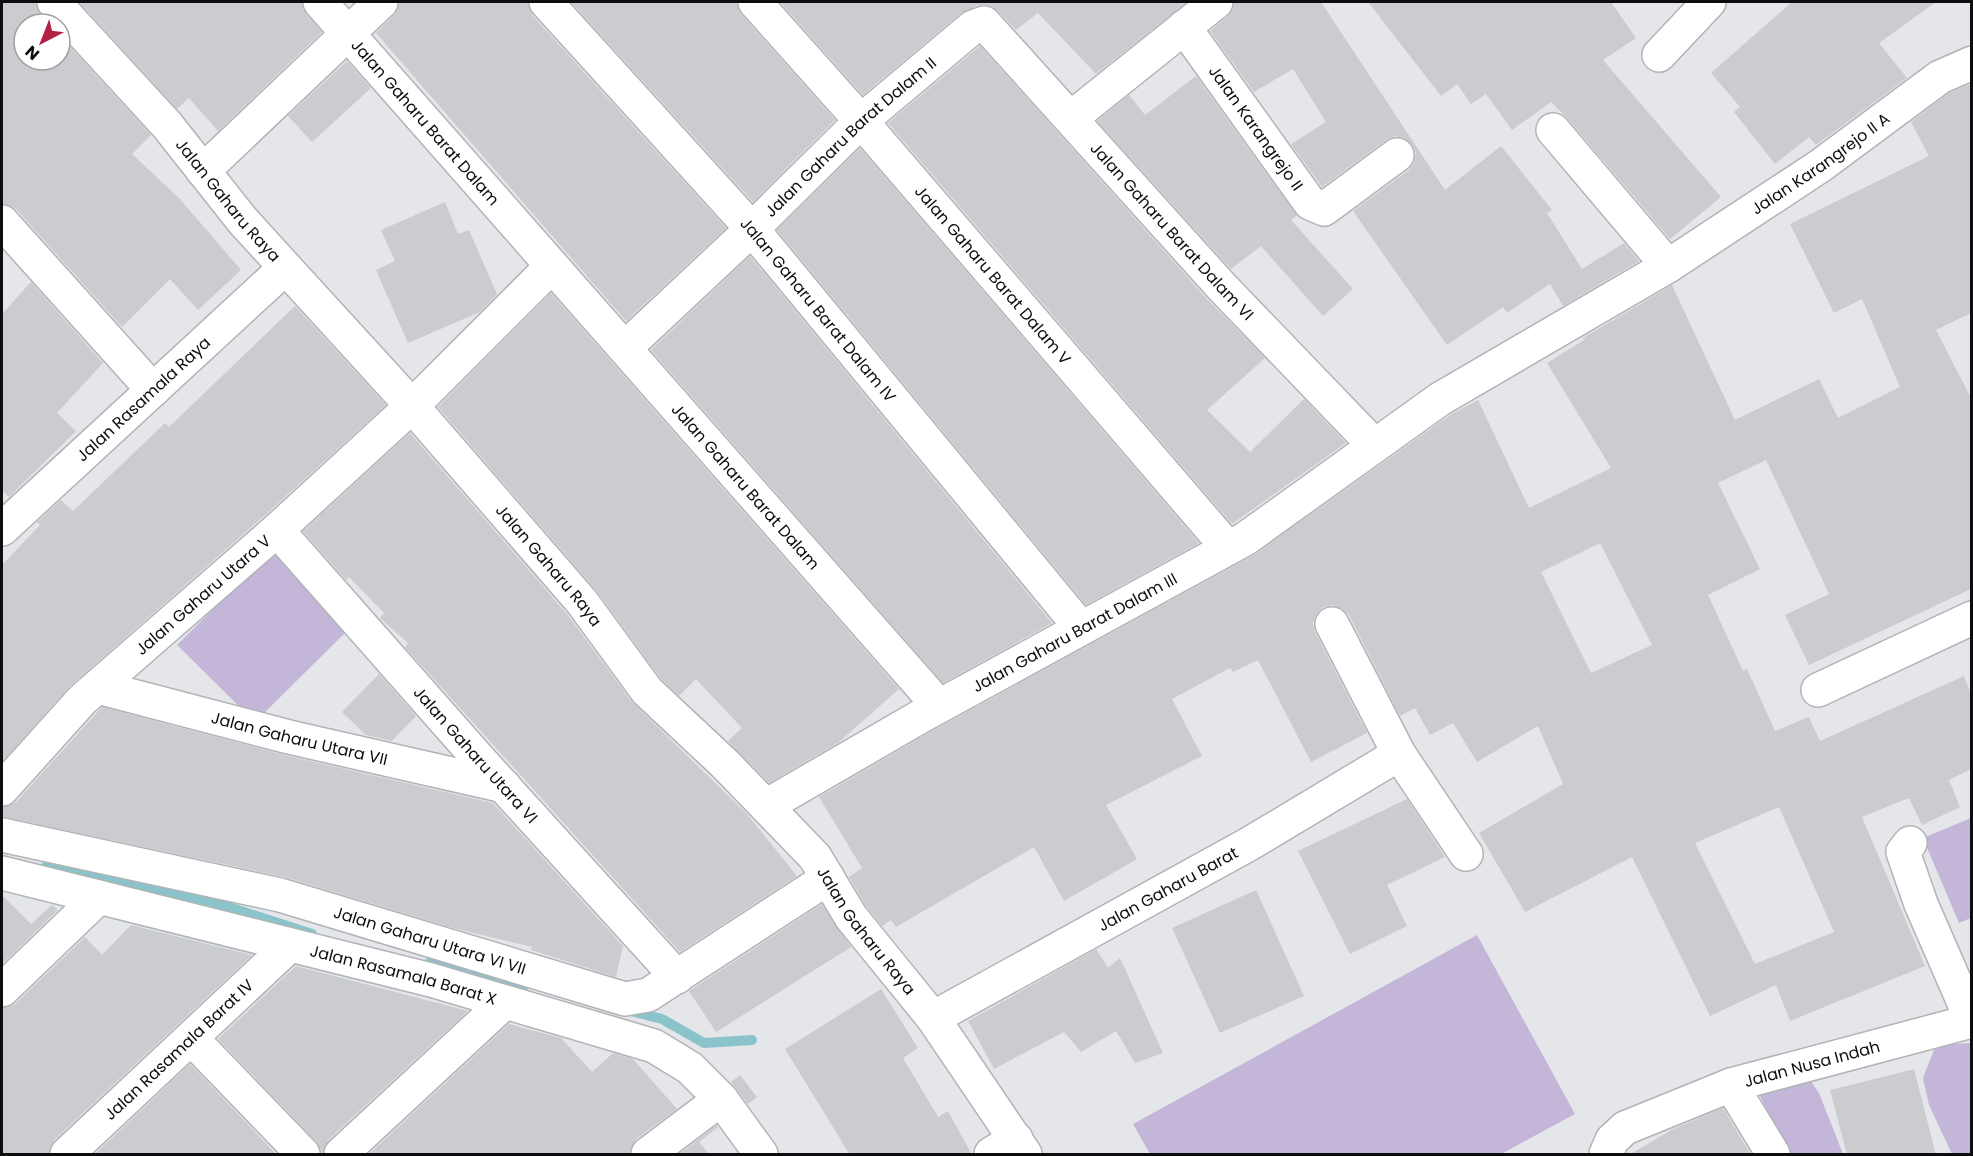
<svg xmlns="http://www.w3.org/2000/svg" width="1973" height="1156" font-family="Poppins,sans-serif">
	<rect width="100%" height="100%" fill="#e4e6ea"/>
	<!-- green -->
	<g fill="#c3b6d9">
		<polygon points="276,547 353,625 255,722 177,645"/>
		<polygon points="1971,818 1971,918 1959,923 1923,838"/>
		<polygon points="1477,935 1575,1114 1501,1154 1150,1154 1133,1124"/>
		<polygon points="1971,1043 1971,1154 1952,1154 1929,1105 1923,1078 1936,1045"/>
		<polygon points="1810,1080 1819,1093 1843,1154 1786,1154 1757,1089"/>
	</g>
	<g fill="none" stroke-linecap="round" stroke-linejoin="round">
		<!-- stream -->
		<g stroke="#8bc3cb" stroke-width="10">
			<polyline points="45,867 210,901 312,934"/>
			<polyline points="429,963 525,985"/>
			<polyline points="627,1010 662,1019 704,1043 752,1040"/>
		</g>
	</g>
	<!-- building -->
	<g fill="#cbccd0" fill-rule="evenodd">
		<polygon points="2,2 36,2 40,14 49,24 24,24 24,60 60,60 60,36 151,135 132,154 179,198 241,270 198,310 170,279 122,327 16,209 2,204"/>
		<polygon points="79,2 302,2 306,14 322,32 218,131 189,98 177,109"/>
		<polygon points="399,2 528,2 532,15 726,228 626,321 376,33 394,15"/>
		<polygon points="571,2 737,2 741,14 835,120 753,202"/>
		<polygon points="780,2 1187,2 1096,74 1038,13 1016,30 997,10 988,5 978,5 961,13 863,95"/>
		<polygon points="1234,2 1321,2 1445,190 1501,146 1552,210 1547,213 1582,269 1624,243 1639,261 1563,306 1550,284 1507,313 1503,307 1447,345 1353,211 1409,170 1414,163 1416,153 1412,144 1404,138 1395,136 1386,140 1322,187 1291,144 1326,122 1293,69 1254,92 1210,31 1228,16"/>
		<polygon points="1368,2 1611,2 1636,38 1603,60 1721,197 1670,239 1567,118 1551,102 1512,130 1486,94 1471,104 1457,84 1441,96"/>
		<polygon points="1792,2 1936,2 1879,43 1907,78 1816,145 1809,137 1775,164 1734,112 1740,107 1711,73"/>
		<polygon points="980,46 1208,300 1265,358 1207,410 1250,452 1304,399 1346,443 1232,524 888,123"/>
		<polygon points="347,61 371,88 312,142 288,116"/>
		<polygon points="1196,76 1297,216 1291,220 1353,289 1323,316 1261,246 1231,269 1097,121 1129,95 1145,115"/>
		<path d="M1971 84V313L1936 330 1971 398V589L1809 665 1785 615 1829 594 1766 460 1718 483 1760 569 1708 595 1743 671 1747 669 1775 731 1809 717 1820 741 1964 676 1971 694V769L1949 780 1960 807 1922 825 1909 798 1862 817 1925 966 1790 1021 1776 985 1710 1016 1632 857 1525 912 1479 833 1563 784 1538 726 1477 762 1453 723 1430 735 1415 708 1400 716 1349 615 1343 609 1333 605 1324 607 1317 613 1313 623 1315 632 1367 733 1311 762 1258 660 1233 672 1230 668 1172 699 1202 756 1106 805 1137 859 1064 901 1034 847 896 927 891 920 882 926 866 906 849 877 862 868 819 797 932 731 1254 555 1450 415 1478 400 1529 508 1611 468 1547 363 1584 340 1583 338 1672 285 1735 420 1819 379 1838 418 1900 387 1862 299 1834 313 1790 224 1929 156 1911 122 1949 93ZM1600 543 1652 645 1591 673 1541 572ZM1779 807 1834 932 1755 964 1695 843Z"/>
		<polygon points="860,148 1199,543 1086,605 777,230"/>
		<polygon points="445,202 458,234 469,230 497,294 480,312 408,343 376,270 395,261 381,230"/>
		<polygon points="750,256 1052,623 943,683 651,350"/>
		<polygon points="31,282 103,363 57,413 76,431 9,497 2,490 2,314"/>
		<polygon points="551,293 899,689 839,742 769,783 728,741 742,728 696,679 679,696 661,679 596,590 438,407"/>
		<polygon points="295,306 386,405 264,516 70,686 2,762 2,565 40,525 37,522 61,500 73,511 165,423 169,427"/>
		<polygon points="410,433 567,614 632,702 747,814 797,876 680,952 405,647 408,643 380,618 384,613 349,577 346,580 303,531"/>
		<polygon points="379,674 416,716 392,741 366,735 342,712"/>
		<polygon points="102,707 284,755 493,803 623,946 616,977 531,950 532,947 453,928 285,877 2,817 2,807 16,802"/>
		<polygon points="1407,799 1445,857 1387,885 1407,926 1350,954 1298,851"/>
		<polygon points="1256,890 1304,996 1220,1033 1172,928"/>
		<polygon points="2,895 31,924 52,905 58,910 2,964"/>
		<polygon points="822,904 851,947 716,1032 689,991"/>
		<polygon points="131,925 252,955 54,1140 49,1155 2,1155 2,1008 15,1004 85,937 102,955"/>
		<polygon points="1096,949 1108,968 1120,958 1163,1053 1135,1063 1116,1031 1081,1052 1064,1032 994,1069 968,1021"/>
		<polygon points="296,966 468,1011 328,1140 323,1155 316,1141 218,1039"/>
		<polygon points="881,989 918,1048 903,1058 938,1117 948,1111 972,1155 850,1155 785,1049"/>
		<polygon points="509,1024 561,1038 592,1072 613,1053 633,1059 677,1109 636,1139 630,1155 368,1155"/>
		<polygon points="190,1064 277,1155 94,1155"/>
		<polygon points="1914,1069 1936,1155 1847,1155 1830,1090"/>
		<polygon points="740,1075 757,1097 748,1104 731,1082"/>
		<polygon points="1723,1108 1751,1155 1629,1155 1673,1129"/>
		<polygon points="717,1125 718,1127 699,1142 710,1155 678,1155"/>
	</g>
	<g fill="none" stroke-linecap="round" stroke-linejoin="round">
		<defs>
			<g id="minor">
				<path id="s1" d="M54 2 167 125 243 221 412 406 582 602 647 691 725 764 815 857 851 917 933 1018 1025 1154"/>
				<path id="s2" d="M320 2 939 706"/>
				<path id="s3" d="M546 2 752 229 1081 628"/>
				<path id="s4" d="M755 2 861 121 1228 548"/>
				<path id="s5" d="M1184 27 1310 203 1324 209 1397 155"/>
				<polyline points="1659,55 1709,2"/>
				<polyline points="1071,118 1216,2"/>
				<polyline points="1553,130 1668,266"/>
				<polyline points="203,171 381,2"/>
				<polyline points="2,222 153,390"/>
				<path id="s6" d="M625 348 752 229 861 121 973 27 984 23 1222 287 1374 445"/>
				<path id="s7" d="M2 529 285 268"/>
				<path id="s8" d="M277 530 478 758 677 977"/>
				<polyline points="1332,624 1399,754 1466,854"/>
				<path id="s9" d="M98 687 289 737 504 786"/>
				<polyline points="1818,690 1972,618"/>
				<path id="s10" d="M2 789 82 700 277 530 412 406 552 266"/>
				<path id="s11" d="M766 806 923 715 1245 539 1440 399 1668 266 1820 166 1940 77 1972 63"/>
				<path id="s12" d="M2 835 280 895 625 999 648 995 828 878"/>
				<path id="s13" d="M2 873 431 980 654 1046 690 1068 721 1099 761 1154"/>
				<polyline points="2,990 99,897"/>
				<path id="s14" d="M933 1018 1249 844 1399 754"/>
				<polyline points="191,1038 303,1154"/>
				<polyline points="1731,1085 1773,1154"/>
				<path id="s15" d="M67 1154 290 945"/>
				<polyline points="341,1154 505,1002"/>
				<polyline points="648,1154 721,1099"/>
				<polyline points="991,1154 1016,1139"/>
				<path id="s16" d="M1606 1154 1612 1140 1625 1128 1731 1085 1972 1021 1921 904 1903 852 1910 843"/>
			</g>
		</defs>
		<!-- minor casing -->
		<use href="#minor" stroke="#b1b4b7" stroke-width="36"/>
		<!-- minor -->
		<use href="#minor" stroke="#fff" stroke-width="33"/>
	</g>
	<g text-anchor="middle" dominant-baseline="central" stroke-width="6" stroke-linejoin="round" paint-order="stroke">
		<!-- street labels -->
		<g font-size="16" fill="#0c0d0e" stroke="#fff">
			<text stroke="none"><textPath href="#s2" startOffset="160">Jalan Gaharu Barat Dalam</textPath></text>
			<text stroke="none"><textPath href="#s5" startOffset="124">Jalan Karangrejo II</textPath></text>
			<text stroke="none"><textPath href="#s6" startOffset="309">Jalan Gaharu Barat Dalam II</textPath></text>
			<text stroke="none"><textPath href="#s11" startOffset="1236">Jalan Karangrejo II A</textPath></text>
			<text stroke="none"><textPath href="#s1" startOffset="264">Jalan Gaharu Raya</textPath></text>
			<text stroke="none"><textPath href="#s6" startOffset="766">Jalan Gaharu Barat Dalam VI</textPath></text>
			<text stroke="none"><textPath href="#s4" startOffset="362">Jalan Gaharu Barat Dalam V</textPath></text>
			<text stroke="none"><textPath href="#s3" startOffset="411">Jalan Gaharu Barat Dalam IV</textPath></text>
			<text stroke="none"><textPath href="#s7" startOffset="192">Jalan Rasamala Raya</textPath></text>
			<text stroke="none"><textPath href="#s2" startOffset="645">Jalan Gaharu Barat Dalam</textPath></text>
			<text stroke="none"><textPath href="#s1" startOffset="750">Jalan Gaharu Raya</textPath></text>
			<text stroke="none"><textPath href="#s10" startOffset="280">Jalan Gaharu Utara V</textPath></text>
			<text stroke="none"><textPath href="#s11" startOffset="354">Jalan Gaharu Barat Dalam III</textPath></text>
			<text stroke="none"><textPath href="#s9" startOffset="208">Jalan Gaharu Utara VII</textPath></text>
			<text stroke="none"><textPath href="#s8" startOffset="300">Jalan Gaharu Utara VI</textPath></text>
			<text stroke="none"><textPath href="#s14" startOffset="268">Jalan Gaharu Barat</textPath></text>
			<text stroke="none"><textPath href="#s1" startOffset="1236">Jalan Gaharu Raya</textPath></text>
			<text stroke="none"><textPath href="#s12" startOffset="441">Jalan Gaharu Utara VI VII</textPath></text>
			<text stroke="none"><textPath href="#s13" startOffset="414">Jalan Rasamala Barat X</textPath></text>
			<text stroke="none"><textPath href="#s15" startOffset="153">Jalan Rasamala Barat IV</textPath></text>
			<text stroke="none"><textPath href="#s16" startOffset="231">Jalan Nusa Indah</textPath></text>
		</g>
	</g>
	<!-- border -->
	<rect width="1973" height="1156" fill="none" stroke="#0c0d0e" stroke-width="6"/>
	<!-- north arrow -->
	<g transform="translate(42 42) rotate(222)"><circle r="28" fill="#ffffff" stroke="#9e9e9f" stroke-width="1.5"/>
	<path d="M0-4.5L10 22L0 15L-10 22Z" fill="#b32144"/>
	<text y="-9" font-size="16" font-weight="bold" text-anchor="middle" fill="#0c0d0e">N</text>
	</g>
</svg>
